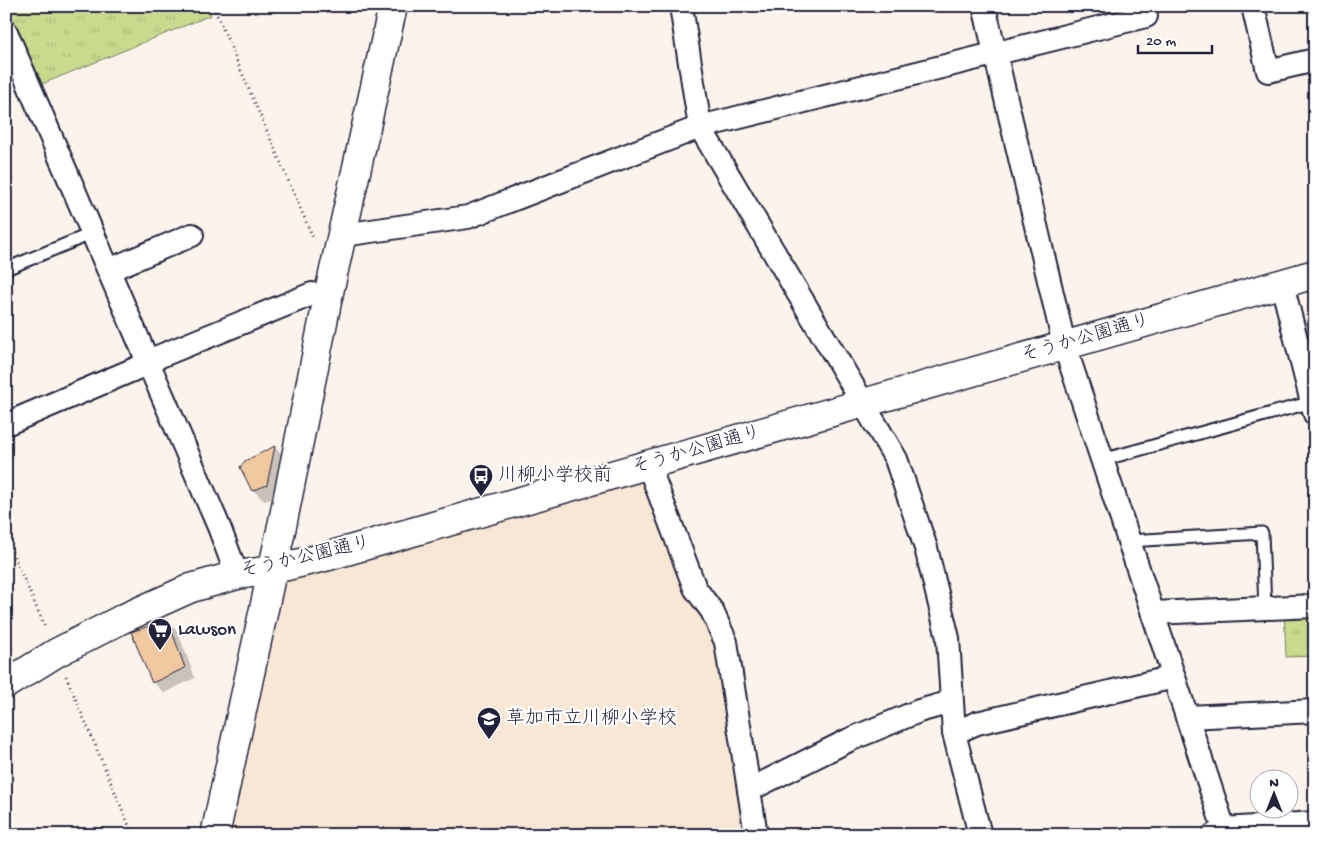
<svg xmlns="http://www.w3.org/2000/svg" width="1321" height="841" font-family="'Gochi Hand','Klee One',sans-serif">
	<defs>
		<pattern id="park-tufts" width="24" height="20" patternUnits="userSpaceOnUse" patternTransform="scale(1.25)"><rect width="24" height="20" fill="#c9da8f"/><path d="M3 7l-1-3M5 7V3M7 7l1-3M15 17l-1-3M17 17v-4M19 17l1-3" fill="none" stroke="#acbb7c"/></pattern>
	</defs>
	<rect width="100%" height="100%" fill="#fcf4ec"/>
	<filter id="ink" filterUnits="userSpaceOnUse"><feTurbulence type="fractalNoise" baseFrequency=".02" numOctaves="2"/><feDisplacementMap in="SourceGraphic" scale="10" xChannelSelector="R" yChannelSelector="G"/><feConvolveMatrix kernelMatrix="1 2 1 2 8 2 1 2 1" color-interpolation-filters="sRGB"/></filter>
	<g filter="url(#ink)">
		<!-- built -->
		<polygon fill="#f9e7d6" points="645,469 719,646 750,835 222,835 279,578"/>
		<!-- park -->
		<g fill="url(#park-tufts)" stroke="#767e65">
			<polygon points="7,6 207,6 211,15 42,84"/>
			<polygon points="1315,608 1315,656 1286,657 1284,609"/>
		</g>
		<!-- shadow -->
		<g fill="#0003">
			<polygon points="275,447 286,458 278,496 264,501 253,490 246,462"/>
			<polygon points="167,621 178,632 195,678 164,693 153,682"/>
		</g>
		<!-- building -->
		<g fill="#f1c9a1" stroke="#22223b">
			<polygon points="275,446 267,485 252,491 240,467 245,461"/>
			<polygon points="168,620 185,668 152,683 131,632"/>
		</g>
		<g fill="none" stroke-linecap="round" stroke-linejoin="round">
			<defs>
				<g id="service">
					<polyline points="6,269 93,233"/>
					<polyline points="1102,460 1312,402"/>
					<polyline points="1129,541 1262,533 1265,608"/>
				</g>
				<g id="minor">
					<polyline points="681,6 700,127 896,459 926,548 948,638 954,733 980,835"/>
					<polyline points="984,6 1064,344 1226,835"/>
					<polyline points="1253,6 1268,71 1315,60"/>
					<polyline points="6,32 219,527 237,575"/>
					<polyline points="343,235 468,217 700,127 1146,16 1144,6"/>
					<polyline points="109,270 192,235"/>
					<polyline points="1282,284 1315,414"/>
					<polyline points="148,361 312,294 328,297"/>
					<polyline points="6,424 149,363"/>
					<polyline points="648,464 695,588 712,611 726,642 756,835"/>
					<polyline points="1153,613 1315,606"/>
					<polyline points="1187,717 1315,711"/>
					<polyline points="954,733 977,723 1174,677"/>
					<polyline points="749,790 849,740 919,711 951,702"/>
					<polyline points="1214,835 1224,829 1315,823"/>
				</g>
				<g id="tertiary">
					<polyline points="6,684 56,653 122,619 191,588 237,575 271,570 325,557 1315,274"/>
					<polyline points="215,835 283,521 328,297 393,6"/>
				</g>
			</defs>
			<!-- service casing -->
			<use href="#service" stroke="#22223b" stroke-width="15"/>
			<!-- minor casing -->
			<use href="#minor" stroke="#22223b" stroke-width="26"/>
			<!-- tertiary casing -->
			<use href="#tertiary" stroke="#22223b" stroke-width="31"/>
			<!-- path -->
			<g stroke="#22223b" stroke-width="3" stroke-dasharray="1 4" stroke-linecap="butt">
				<polyline points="213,6 314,240"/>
				<polyline points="6,538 46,629"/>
				<polyline points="66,676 133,835"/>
			</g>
			<!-- service -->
			<use href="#service" stroke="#fff" stroke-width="11"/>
			<!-- minor -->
			<use href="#minor" stroke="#fff" stroke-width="22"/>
			<!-- tertiary -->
			<use href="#tertiary" stroke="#fff" stroke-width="28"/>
		</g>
	</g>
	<!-- icons -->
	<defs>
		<symbol id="bus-pin" viewBox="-11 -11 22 30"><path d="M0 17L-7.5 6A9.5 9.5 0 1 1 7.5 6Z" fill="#22223b" stroke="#fff"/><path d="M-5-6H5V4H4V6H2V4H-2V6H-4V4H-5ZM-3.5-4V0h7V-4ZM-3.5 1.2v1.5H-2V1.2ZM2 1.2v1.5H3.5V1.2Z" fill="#fff"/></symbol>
		<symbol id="supermarket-pin" viewBox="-11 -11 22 30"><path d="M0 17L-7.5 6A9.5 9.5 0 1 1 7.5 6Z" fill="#22223b" stroke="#fff"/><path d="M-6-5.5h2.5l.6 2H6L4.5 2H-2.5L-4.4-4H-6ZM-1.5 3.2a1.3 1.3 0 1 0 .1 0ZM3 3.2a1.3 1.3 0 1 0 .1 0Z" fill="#fff"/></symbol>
		<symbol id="school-pin" viewBox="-11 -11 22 30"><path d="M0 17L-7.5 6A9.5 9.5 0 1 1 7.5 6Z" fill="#22223b" stroke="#fff"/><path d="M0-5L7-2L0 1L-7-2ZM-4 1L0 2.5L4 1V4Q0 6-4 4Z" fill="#fff"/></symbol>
	</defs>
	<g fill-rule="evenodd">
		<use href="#bus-pin" x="467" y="462" width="28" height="38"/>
		<use href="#supermarket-pin" x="146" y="616" width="28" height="38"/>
		<use href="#school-pin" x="475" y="705" width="28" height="38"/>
	</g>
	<g text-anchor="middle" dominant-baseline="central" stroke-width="4.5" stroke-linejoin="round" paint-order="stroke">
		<!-- street labels -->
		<g font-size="19" fill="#22223b" stroke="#fff">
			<text transform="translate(1086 339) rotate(-16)">そうか公園通り</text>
			<text transform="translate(697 451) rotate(-16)">そうか公園通り</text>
			<text transform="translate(306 558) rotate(-13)">そうか公園通り</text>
		</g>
		<!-- poi labels -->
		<g font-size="19" fill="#22223b" stroke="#fff" text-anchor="start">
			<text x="498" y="476">川柳小学校前</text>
			<text x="178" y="630">Lawson</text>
			<text x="506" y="719">草加市立川柳小学校</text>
		</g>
	</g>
	<!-- margin -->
	<rect width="1321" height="841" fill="none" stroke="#fff" stroke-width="25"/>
	<rect x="12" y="12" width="1296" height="816" fill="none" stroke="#22223b" stroke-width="2" filter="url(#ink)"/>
	<!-- north arrow -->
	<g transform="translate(1274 794)"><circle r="24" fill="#ffffff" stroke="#a7a7b1"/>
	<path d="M0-4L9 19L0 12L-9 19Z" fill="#22223b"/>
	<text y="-8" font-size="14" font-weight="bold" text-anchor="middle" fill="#22223b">N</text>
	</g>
	<!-- scale -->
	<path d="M1138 45v8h74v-8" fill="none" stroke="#22223b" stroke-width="2.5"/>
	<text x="1146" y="45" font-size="15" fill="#22223b" stroke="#ffffff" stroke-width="4" paint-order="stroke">20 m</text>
</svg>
